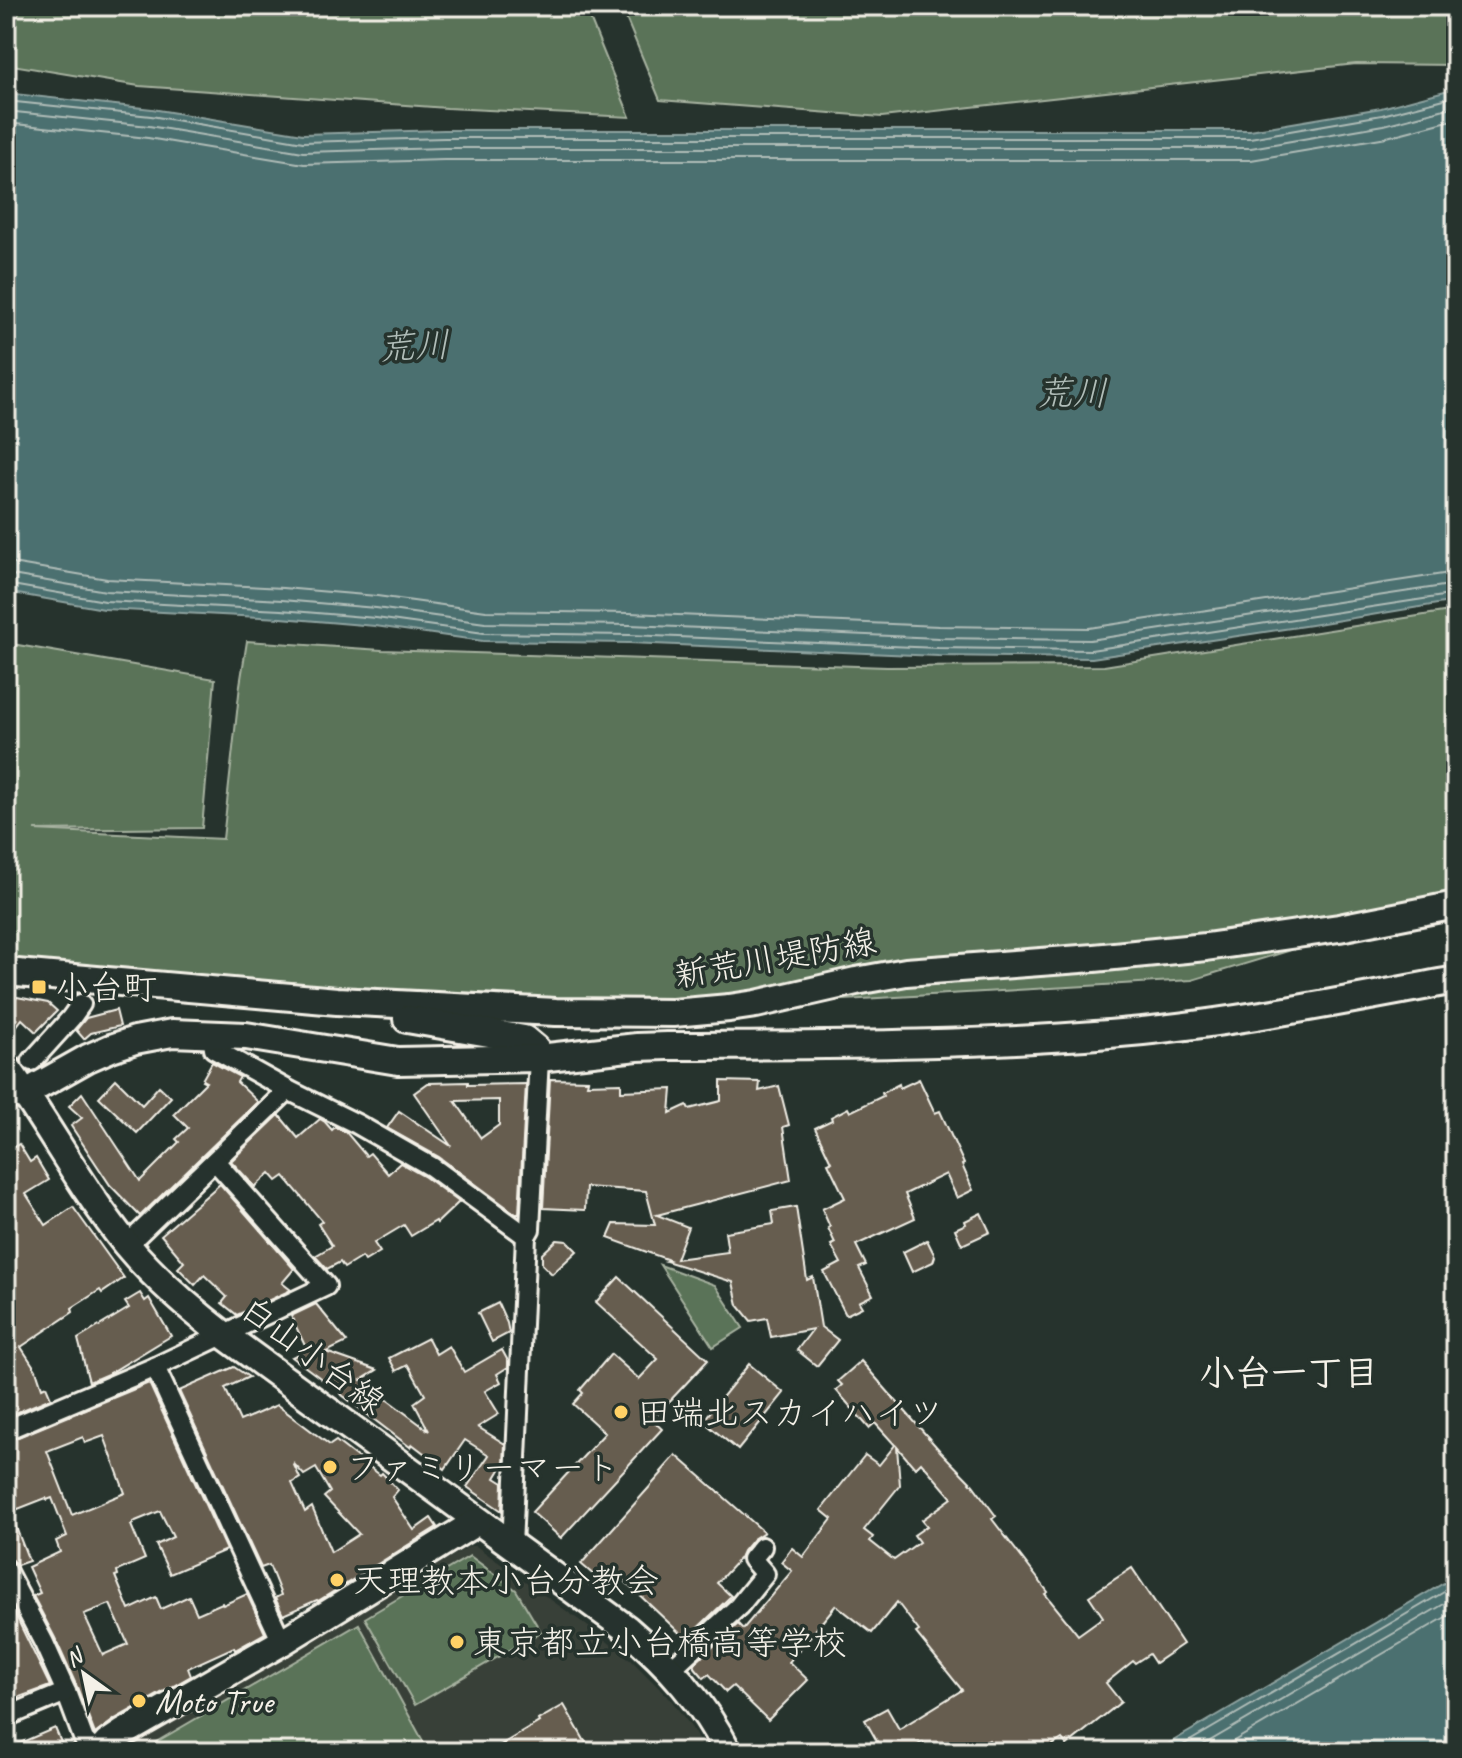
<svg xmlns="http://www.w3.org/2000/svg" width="1462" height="1758" font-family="Caveat,'Klee One',sans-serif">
	<rect width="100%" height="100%" fill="#26332d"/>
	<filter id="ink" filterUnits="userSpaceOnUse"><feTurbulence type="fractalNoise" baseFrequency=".0125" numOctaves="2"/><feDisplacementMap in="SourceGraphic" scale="16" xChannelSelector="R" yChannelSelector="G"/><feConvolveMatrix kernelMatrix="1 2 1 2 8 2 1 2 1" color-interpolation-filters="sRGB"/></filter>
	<g filter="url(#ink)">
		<!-- built -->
		<polygon fill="#394038" points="470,1546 476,1546 586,1625 631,1660 671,1700 691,1727 705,1752 124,1752 130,1744"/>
		<!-- green -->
		<g fill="#5a7359" stroke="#a7b2a0" stroke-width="2">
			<polygon points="6,6 585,6 630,117 447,108 139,86 6,64"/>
			<polygon points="621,6 1456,6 1456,65 1356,64 882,117 660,100"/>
			<polygon points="1456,610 1456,900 1192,980 774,1004 429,999 45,964 6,959 6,643 215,679 202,828 34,830 223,839 240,685 247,641 382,650 887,667 1104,666"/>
			<polygon points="660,1265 715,1285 743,1328 713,1347"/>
			<polygon points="470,1556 516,1590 541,1632 415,1705 365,1618"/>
			<polygon points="359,1624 429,1752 139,1752"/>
		</g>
		<!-- water -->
		<g fill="#4b6f70" stroke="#8fa3a0" stroke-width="2">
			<polygon points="1456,88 1456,601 1311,625 1092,658 938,656 629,643 483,641 375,626 281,618 104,609 6,592 6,93 152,109 303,134 444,130 1250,130 1381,108"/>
			<polygon points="1456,1576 1456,1752 1155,1752 1161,1748"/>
		</g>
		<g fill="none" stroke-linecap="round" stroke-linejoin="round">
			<!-- shore -->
			<g stroke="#b0bdb8" stroke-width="2">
				<polyline points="6,101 151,116 303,142 444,138 1250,138 1382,115 1456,96"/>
				<polyline points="6,111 149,126 303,152 444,148 1251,148 1384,125 1456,106"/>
				<polyline points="6,123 148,138 304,164 444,160 1251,160 1387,137 1456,119"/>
				<polyline points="6,562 107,579 283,588 377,596 486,611 630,613 939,626 1089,628 1456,572"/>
				<polyline points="6,574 106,591 282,600 376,608 485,623 630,625 939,638 1090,640 1456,584"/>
				<polyline points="6,584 105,601 281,610 376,618 484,633 630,635 938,648 1091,650 1456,594"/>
				<polyline points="1171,1752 1456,1585"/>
				<polyline points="1191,1752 1456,1597"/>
				<polyline points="1215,1752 1456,1611"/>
			</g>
		</g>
		<!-- building -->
		<g fill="#665d50" stroke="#f4f1e8" stroke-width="2" fill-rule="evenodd">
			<polygon points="17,997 48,1003 57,1011 36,1032 22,1019 6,1040 6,1011"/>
			<polygon points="116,1010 120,1026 91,1033 84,1039 76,1030 86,1018"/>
			<polygon points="212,1062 240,1077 237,1082 258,1102 140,1216 110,1185 71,1126 82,1118 69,1106 82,1093 140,1181 179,1142 176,1139 188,1128 174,1114 206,1082 202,1080"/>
			<polygon points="116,1079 142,1105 159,1086 171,1097 137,1133 99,1097"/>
			<polygon points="550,1079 588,1080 587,1084 621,1083 621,1091 672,1089 670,1113 687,1105 689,1109 721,1101 721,1081 760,1082 759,1091 779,1086 789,1125 783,1127 791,1180 657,1215 688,1227 676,1259 728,1252 725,1232 774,1224 772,1211 796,1207 807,1280 813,1277 821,1327 838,1340 817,1366 797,1350 813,1329 771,1337 767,1318 751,1321 738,1305 733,1282 666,1261 669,1260 608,1238 614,1224 655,1225 646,1191 586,1187 585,1210 543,1208"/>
			<polygon points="919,1079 935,1113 940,1111 964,1164 962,1165 973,1190 957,1198 946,1174 905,1194 915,1218 856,1245 866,1265 859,1268 873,1295 859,1302 862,1307 846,1315 824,1272 841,1263 831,1245 835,1243 828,1228 830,1227 822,1209 845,1198 828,1163 831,1162 815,1128 832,1120 831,1117 848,1108 850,1112 883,1096 882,1093 899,1084 900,1088"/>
			<path d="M468 1082V1085L526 1084 519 1214H516L439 1157 387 1128 399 1111 451 1146 414 1093 428 1083ZM499 1100V1125L481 1138 455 1101Z"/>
			<polygon points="279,1115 298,1138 320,1119 325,1122 332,1130 335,1127 346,1132 366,1156 370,1153 388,1174 400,1163 425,1177 459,1202 437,1223 436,1221 411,1236 404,1225 374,1243 380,1252 365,1261 362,1257 344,1268 340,1262 327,1269 315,1256 332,1246 318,1224 322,1221 284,1176 277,1181 270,1173 255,1187 231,1161"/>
			<polygon points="19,1144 30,1162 36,1158 49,1180 26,1194 46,1225 73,1207 124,1278 102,1293 100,1290 72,1308 73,1312 21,1347 36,1370 42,1388 46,1386 51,1398 6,1417 6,1152"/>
			<polygon points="220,1184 294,1269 282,1283 291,1290 237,1315 222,1303 227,1297 204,1275 195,1285 178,1268 184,1262 161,1235"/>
			<polygon points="981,1213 990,1232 962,1245 955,1229 966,1224 965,1221"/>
			<polygon points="557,1240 567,1241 577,1251 552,1274 542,1264 542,1254"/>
			<polygon points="927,1240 935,1256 933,1262 912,1272 903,1252"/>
			<polygon points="619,1277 708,1360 652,1420 662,1429 561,1538 532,1512 605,1433 573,1404 583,1393 580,1390 611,1354 639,1379 658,1359 596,1302"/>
			<polygon points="140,1293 145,1301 149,1298 171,1336 110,1373 89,1382 78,1339 129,1308 125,1302"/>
			<polygon points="498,1303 507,1323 509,1333 492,1342 478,1313"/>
			<polygon points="316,1304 347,1342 326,1352 377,1370 361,1380 429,1431 414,1403 425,1395 408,1365 396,1371 389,1358 428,1338 436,1354 449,1346 464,1372 502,1350 508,1361 508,1367 497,1374 501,1382 485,1391 499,1414 478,1427 505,1444 504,1463 495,1478 503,1483 502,1511 467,1487 489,1455 465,1440 445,1469 412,1444 410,1447 342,1395 330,1376 323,1380 292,1357 307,1350 291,1316"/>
			<path d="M861 1361 941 1452 973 1485 996 1516 992 1519 1048 1592 1045 1594 1078 1635 1103 1617 1089 1596 1132 1568 1183 1644 1155 1663 1149 1654 1135 1663 1133 1661 1106 1683 1121 1702 1067 1745 1062 1739 1042 1752H997L989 1740 969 1752H929L923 1742 905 1752H883L865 1720 887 1708 899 1729 962 1690 916 1633 919 1631 897 1602 872 1633 836 1605 789 1662 808 1680 768 1720 733 1686 726 1692 709 1674 704 1678 693 1665 738 1624 743 1629 792 1571 781 1562 792 1548 803 1557 832 1519 821 1510 865 1455 879 1465 895 1445 875 1423 869 1428 836 1390 842 1385 838 1381ZM897 1447 915 1468 921 1462 952 1498 922 1520 927 1526 914 1535 919 1542 894 1560 870 1541 873 1537 864 1530 900 1485Z"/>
			<polygon points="749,1364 784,1393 738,1450 703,1421"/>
			<path d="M234 1367 249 1377 225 1388 240 1421 277 1405 330 1445 336 1441 380 1475 382 1473 398 1490 392 1497 414 1530 431 1518 437 1527 368 1570 360 1569 362 1574 318 1601 317 1600 283 1615 275 1598 281 1595 269 1565 261 1568 179 1391ZM293 1463 304 1475 316 1468 330 1492 324 1497 359 1534 331 1552 312 1507 305 1512 292 1483 300 1478Z"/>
			<path d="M149 1383 226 1550 170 1574 156 1545 173 1537 160 1511 133 1522V1524L131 1525 145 1559 117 1571 118 1575 115 1576 129 1610 156 1597 161 1609 189 1596 197 1614 222 1603 223 1605 247 1594 265 1633 235 1650 234 1647 188 1668 191 1676 115 1719 95 1734 77 1687 55 1638 33 1596 40 1593 28 1567 60 1552 56 1541 67 1536 52 1498 47 1500 46 1498 10 1512 29 1561 17 1565 13 1560 6 1558V1442ZM104 1436 125 1493 72 1515 47 1451 83 1437 85 1443ZM110 1604 128 1644 103 1655 84 1614Z"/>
			<polygon points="676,1455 764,1532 753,1539 743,1551 740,1558 717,1583 731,1596 686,1639 613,1570 602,1582 581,1564 662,1473 661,1472"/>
			<polygon points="11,1606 50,1686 6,1702 6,1608"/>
			<polygon points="564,1705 591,1752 489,1752 539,1722 538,1720"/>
			<polygon points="55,1728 65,1752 6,1752 6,1749"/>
		</g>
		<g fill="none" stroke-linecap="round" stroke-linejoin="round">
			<defs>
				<g id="street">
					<polyline points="212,1033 214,1049 288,1090 357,1124 432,1167 526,1236"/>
					<polyline points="32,1061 71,1018 81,1004"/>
					<polyline points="127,1245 288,1090"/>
					<polyline points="155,1367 282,1642"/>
					<polyline points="6,1430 155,1367 326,1286 215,1161"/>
					<polyline points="512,1546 526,1236 530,1229 539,1058"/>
					<polyline points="6,1570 44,1643 66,1692 84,1740 96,1752"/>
					<polyline points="671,1669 739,1606 765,1574 752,1559 762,1547"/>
					<polyline points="6,1717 66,1692"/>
				</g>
				<g id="secondary">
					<polyline points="6,972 337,1001 556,1012 673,1013 729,1008 756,1004 856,981 906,972 1094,958 1206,947 1339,928 1456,905"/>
					<polyline points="407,1019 524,1039 536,1049 539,1058"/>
					<path d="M6 1066C48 1124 81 1188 126 1244 155 1279 189 1308 224 1335L627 1629C669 1665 703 1702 728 1752"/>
					<path d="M6 1095 24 1094 88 1058 111 1048 135 1040 172 1033 246 1036 398 1061 539 1058 637 1047 667 1046C814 1045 962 1046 1109 1034 1226 1025 1341 1001 1456 980"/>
					<polyline points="100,1752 108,1743 123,1733 282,1642 478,1521"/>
				</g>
			</defs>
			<!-- street casing -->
			<use href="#street" stroke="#f4f1e8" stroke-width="24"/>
			<!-- secondary casing -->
			<use href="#secondary" stroke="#f4f1e8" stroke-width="32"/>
			<!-- street -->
			<use href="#street" stroke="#26332d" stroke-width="18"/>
			<!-- secondary -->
			<use href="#secondary" stroke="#26332d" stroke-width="26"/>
		</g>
	</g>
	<!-- markers -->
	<g fill="#ffd166" stroke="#26332d" stroke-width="3">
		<rect x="31" y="979" width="16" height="16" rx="4"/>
		<circle cx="621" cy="1412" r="8"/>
		<circle cx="330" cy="1467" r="8"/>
		<circle cx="337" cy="1580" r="8"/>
		<circle cx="457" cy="1642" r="8"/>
		<circle cx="139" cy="1701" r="8"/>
	</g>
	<g text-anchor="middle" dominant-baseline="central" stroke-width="7" stroke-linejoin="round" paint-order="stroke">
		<!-- street labels -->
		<g font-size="34" fill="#f4f1e8" stroke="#26332d">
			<text transform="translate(775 958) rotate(-10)">新荒川堤防線</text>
			<text transform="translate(313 1355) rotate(37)">白山小台線</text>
		</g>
		<!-- poi labels -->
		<g font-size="34" fill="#f4f1e8" stroke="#26332d" text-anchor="start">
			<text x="55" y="987">小台町</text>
			<text x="637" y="1412">田端北スカイハイツ</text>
			<text x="346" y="1467">ファミリーマート</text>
			<text x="353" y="1580">天理教本小台分教会</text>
			<text x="473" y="1642">東京都立小台橋高等学校</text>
			<text x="155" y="1701">Moto True</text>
		</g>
		<!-- water labels -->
		<g font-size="36" font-style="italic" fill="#b0bdb8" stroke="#26332d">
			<text transform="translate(414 346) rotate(-3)">荒川</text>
			<text x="1072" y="393">荒川</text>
		</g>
		<!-- neighbourhood labels -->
		<g font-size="36" font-weight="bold" fill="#f4f1e8" stroke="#26332d">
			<text x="1289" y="1373">小台一丁目</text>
		</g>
	</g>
	<!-- margin -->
	<rect width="1462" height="1758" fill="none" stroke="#26332d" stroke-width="32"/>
	<rect x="16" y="16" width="1430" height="1726" fill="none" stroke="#f4f1e8" stroke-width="3" filter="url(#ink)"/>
	<!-- north arrow -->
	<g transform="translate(84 1674) rotate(327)" stroke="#26332d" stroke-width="6" paint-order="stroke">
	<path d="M0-6L14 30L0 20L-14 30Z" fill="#f4f1e8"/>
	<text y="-12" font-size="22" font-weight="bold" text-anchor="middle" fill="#f4f1e8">N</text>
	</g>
</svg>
